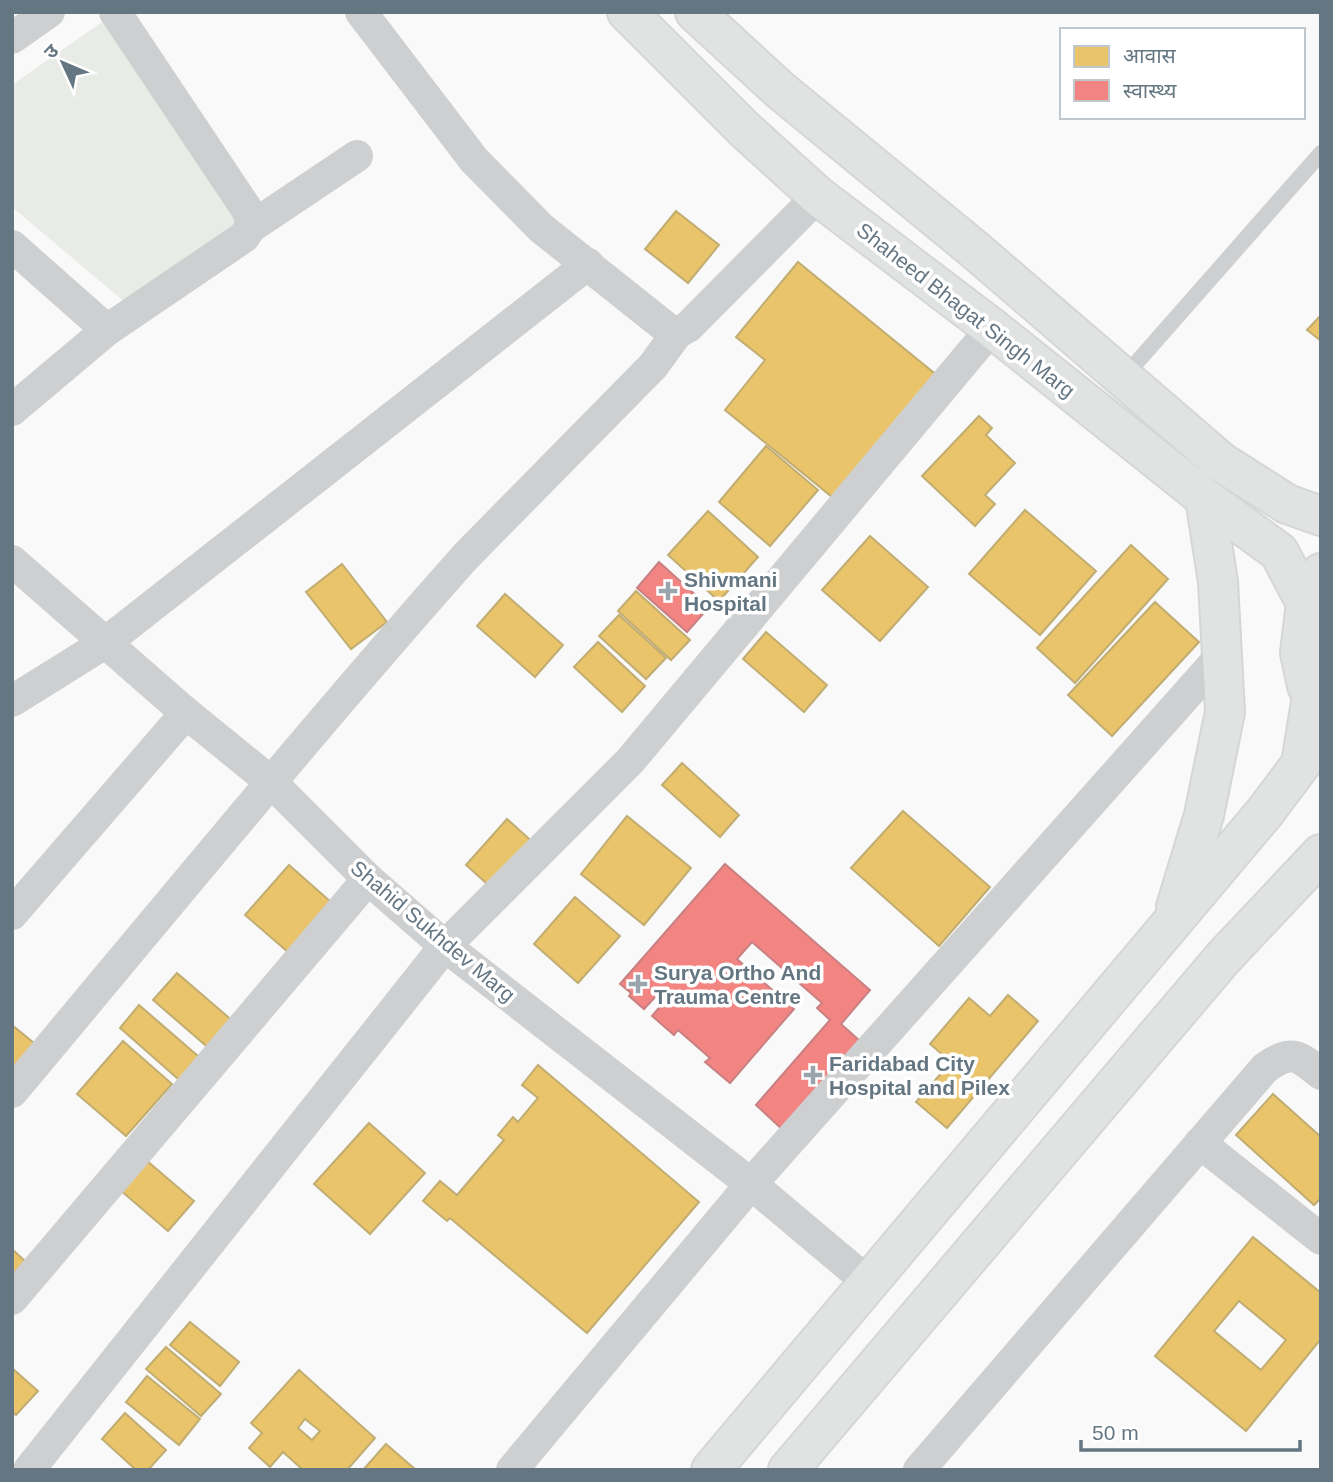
<svg xmlns="http://www.w3.org/2000/svg" width="1333" height="1482" font-family="Arial,'Noto Sans Devanagari',sans-serif">
	<rect width="100%" height="100%" fill="#f9f9f9"/>
	<!-- green -->
	<polygon fill="#e8ebe6" points="102,22 255,223 133,309 12,207 12,85"/>
	<!-- homes -->
	<g fill="#e9c46a" stroke="#c1ad72" stroke-width="2" fill-rule="evenodd">
		<polygon points="676,211 719,245 688,283 645,249"/>
		<polygon points="798,262 939,377 837,501 725,410 765,360 736,337"/>
		<polygon points="1321,315 1321,341 1307,330"/>
		<polygon points="979,416 992,428 986,435 1015,463 985,495 995,504 975,526 922,476"/>
		<polygon points="766,446 818,490 770,546 719,502"/>
		<polygon points="1025,510 1096,571 1040,635 969,574"/>
		<polygon points="708,511 758,557 719,601 668,555"/>
		<polygon points="870,536 928,587 880,641 822,590"/>
		<polygon points="1131,545 1168,579 1075,683 1037,648"/>
		<polygon points="342,564 387,622 351,649 306,592"/>
		<polygon points="636,591 690,640 671,660 618,611"/>
		<polygon points="505,594 563,645 535,677 477,626"/>
		<polygon points="1155,602 1199,642 1112,736 1068,695"/>
		<polygon points="619,615 666,658 646,679 599,636"/>
		<polygon points="766,632 827,685 804,712 743,659"/>
		<polygon points="598,642 645,686 622,712 574,667"/>
		<polygon points="682,763 739,815 720,837 662,785"/>
		<polygon points="903,811 990,887 939,946 851,868"/>
		<polygon points="627,816 691,868 644,925 581,874"/>
		<polygon points="507,819 536,845 495,891 466,865"/>
		<polygon points="289,865 331,902 288,952 245,915"/>
		<polygon points="575,897 620,936 578,983 534,944"/>
		<polygon points="177,973 235,1023 211,1050 153,1000"/>
		<polygon points="1008,995 1038,1021 947,1128 916,1102 951,1062 930,1044 969,998 990,1016"/>
		<polygon points="139,1005 205,1062 185,1085 120,1028"/>
		<polygon points="12,1025 40,1048 12,1082"/>
		<polygon points="123,1041 172,1084 126,1136 77,1094"/>
		<polygon points="538,1065 699,1202 587,1333 450,1218 447,1221 423,1201 440,1181 457,1195 504,1140 498,1135 513,1117 518,1122 538,1098 522,1085"/>
		<polygon points="1273,1094 1321,1137 1321,1198 1314,1205 1236,1135"/>
		<polygon points="369,1123 425,1173 370,1234 314,1184"/>
		<polygon points="146,1160 194,1201 168,1231 120,1190"/>
		<path d="M1253 1237 1321 1293V1339L1246 1431 1155 1356ZM1239 1301 1286 1340 1261 1370 1214 1331Z"/>
		<polygon points="12,1249 25,1261 12,1275"/>
		<polygon points="190,1322 239,1362 220,1386 170,1345"/>
		<polygon points="166,1347 221,1394 201,1416 146,1369"/>
		<polygon points="12,1368 38,1391 16,1415 12,1412"/>
		<path d="M299 1370 375 1438 347 1470H303L283 1452 270 1467 249 1448 262 1433 251 1423ZM305 1419 320 1431 312 1440 298 1428Z"/>
		<polygon points="147,1376 200,1419 179,1445 126,1402"/>
		<polygon points="125,1413 166,1450 148,1470 136,1470 102,1439"/>
		<polygon points="386,1444 416,1470 363,1470"/>
	</g>
	<!-- health -->
	<g fill="#f28482" stroke="#c88082" stroke-width="2">
		<polygon points="659,562 709,607 687,632 637,588"/>
		<polygon points="725,864 870,990 841,1024 860,1041 783,1130 756,1105 830,1020 817,1008 822,1003 752,942 737,959 794,1009 730,1083 705,1062 710,1058 678,1030 674,1035 652,1016 665,1001 657,995 644,1009 629,996 631,993 620,984"/>
	</g>
	<g fill="none" stroke-linecap="round" stroke-linejoin="round">
		<defs>
			<g id="secondary">
				<polyline points="627,12 745,130 818,196 992,328 1205,498 1279,552 1306,603"/>
				<polyline points="695,12 780,90 975,250 1221,462 1287,504 1321,516"/>
				<polyline points="1321,573 1306,603 1300,653 1307,686 1321,708"/>
				<polyline points="1176,907 1204,815 1225,712 1218,582 1205,498"/>
				<polyline points="711,1470 1265,812 1301,764 1312,696"/>
				<polyline points="788,1470 1223,958 1321,854"/>
			</g>
		</defs>
		<!-- secondary casing -->
		<use href="#secondary" stroke="#d5d6d7" stroke-width="42"/>
		<!-- lane -->
		<polyline stroke="#cecfd0" stroke-width="16" points="1123,378 1321,153"/>
		<!-- street -->
		<g stroke="#cecfd0" stroke-width="32">
			<polyline points="361,12 474,160 541,228 668,329 677,333 688,327 818,196"/>
			<polyline points="12,38 49,12"/>
			<polyline points="251,227 357,156"/>
			<polyline points="12,246 107,330"/>
			<path d="M12 410 107 330 244 237C252 226 253 221 246 208L115 12"/>
			<polyline points="12,561 186,713 271,782 368,879 445,946 751,1184 869,1283"/>
			<polyline points="12,701 105,643 588,264"/>
			<polyline points="12,914 186,713"/>
			<path d="M12 1092C162 913 310 732 465 557L653 366 677 333"/>
			<polyline points="1200,1143 1321,1239"/>
			<polyline points="12,1299 368,879"/>
			<polyline points="29,1470 445,946 630,761 992,328"/>
			<polyline points="512,1470 751,1184 1222,655"/>
			<path d="M919 1470 1265 1068C1291 1049 1298 1055 1321 1074"/>
		</g>
		<!-- secondary -->
		<use href="#secondary" stroke="#e1e2e2" stroke-width="38"/>
	</g>
	<!-- markers -->
	<g fill="#99a4ac" stroke="#fff" stroke-width="2.5">
		<path d="M664.5 580.5h7v7h7v7h-7v7h-7v-7h-7v-7h7z"/>
		<path d="M634.5 973.5h7v7h7v7h-7v7h-7v-7h-7v-7h7z"/>
		<path d="M809.5 1064.5h7v7h7v7h-7v7h-7v-7h-7v-7h7z"/>
	</g>
	<g text-anchor="middle" dominant-baseline="central" stroke-width="7" stroke-linejoin="round" paint-order="stroke">
		<!-- street labels -->
		<g font-size="21" fill="#657683" stroke="#fff">
			<text transform="translate(966 310) rotate(38)">Shaheed Bhagat Singh Marg</text>
			<text transform="translate(433 931) rotate(40)">Shahid Sukhdev Marg</text>
		</g>
		<!-- poi labels -->
		<g font-size="21" font-weight="bold" fill="#657683" stroke="#fff" text-anchor="start">
			<text x="684" y="579">Shivmani<tspan x="684" dy="24">Hospital</tspan></text>
			<text x="654" y="972">Surya Ortho And<tspan x="654" dy="24">Trauma Centre</tspan></text>
			<text x="829" y="1063">Faridabad City<tspan x="829" dy="24">Hospital and Pilex</tspan></text>
		</g>
	</g>
	<!-- border -->
	<rect width="1333" height="1482" fill="none" stroke="#657683" stroke-width="28"/>
	<!-- legend -->
	<rect x="1060" y="28" width="245" height="91" fill="#ffffff" stroke="#c1c8cd" stroke-width="2"/>
	<rect x="1074" y="46" width="35" height="21" fill="#e9c46a" stroke="#c1c8cd" stroke-width="2"/>
	<text x="1123" y="63" font-size="21" fill="#657683">आवास</text>
	<rect x="1074" y="80" width="35" height="21" fill="#f28482" stroke="#c1c8cd" stroke-width="2"/>
	<text x="1123" y="98" font-size="21" fill="#657683">स्वास्थ्य</text>
	<!-- north arrow -->
	<g transform="translate(63 63) rotate(314)" stroke="#ffffff" stroke-width="5" paint-order="stroke">
	<path d="M0-5L12 26L0 18L-12 26Z" fill="#657683"/>
	<text y="-10" font-size="19" font-weight="bold" text-anchor="middle" fill="#657683">उ</text>
	</g>
	<!-- scale -->
	<path d="M1081 1440v10h219v-10" fill="none" stroke="#657683" stroke-width="3.5"/>
	<text x="1092" y="1440" font-size="21" fill="#657683" stroke="#ffffff" stroke-width="5" paint-order="stroke">50 m</text>
</svg>
